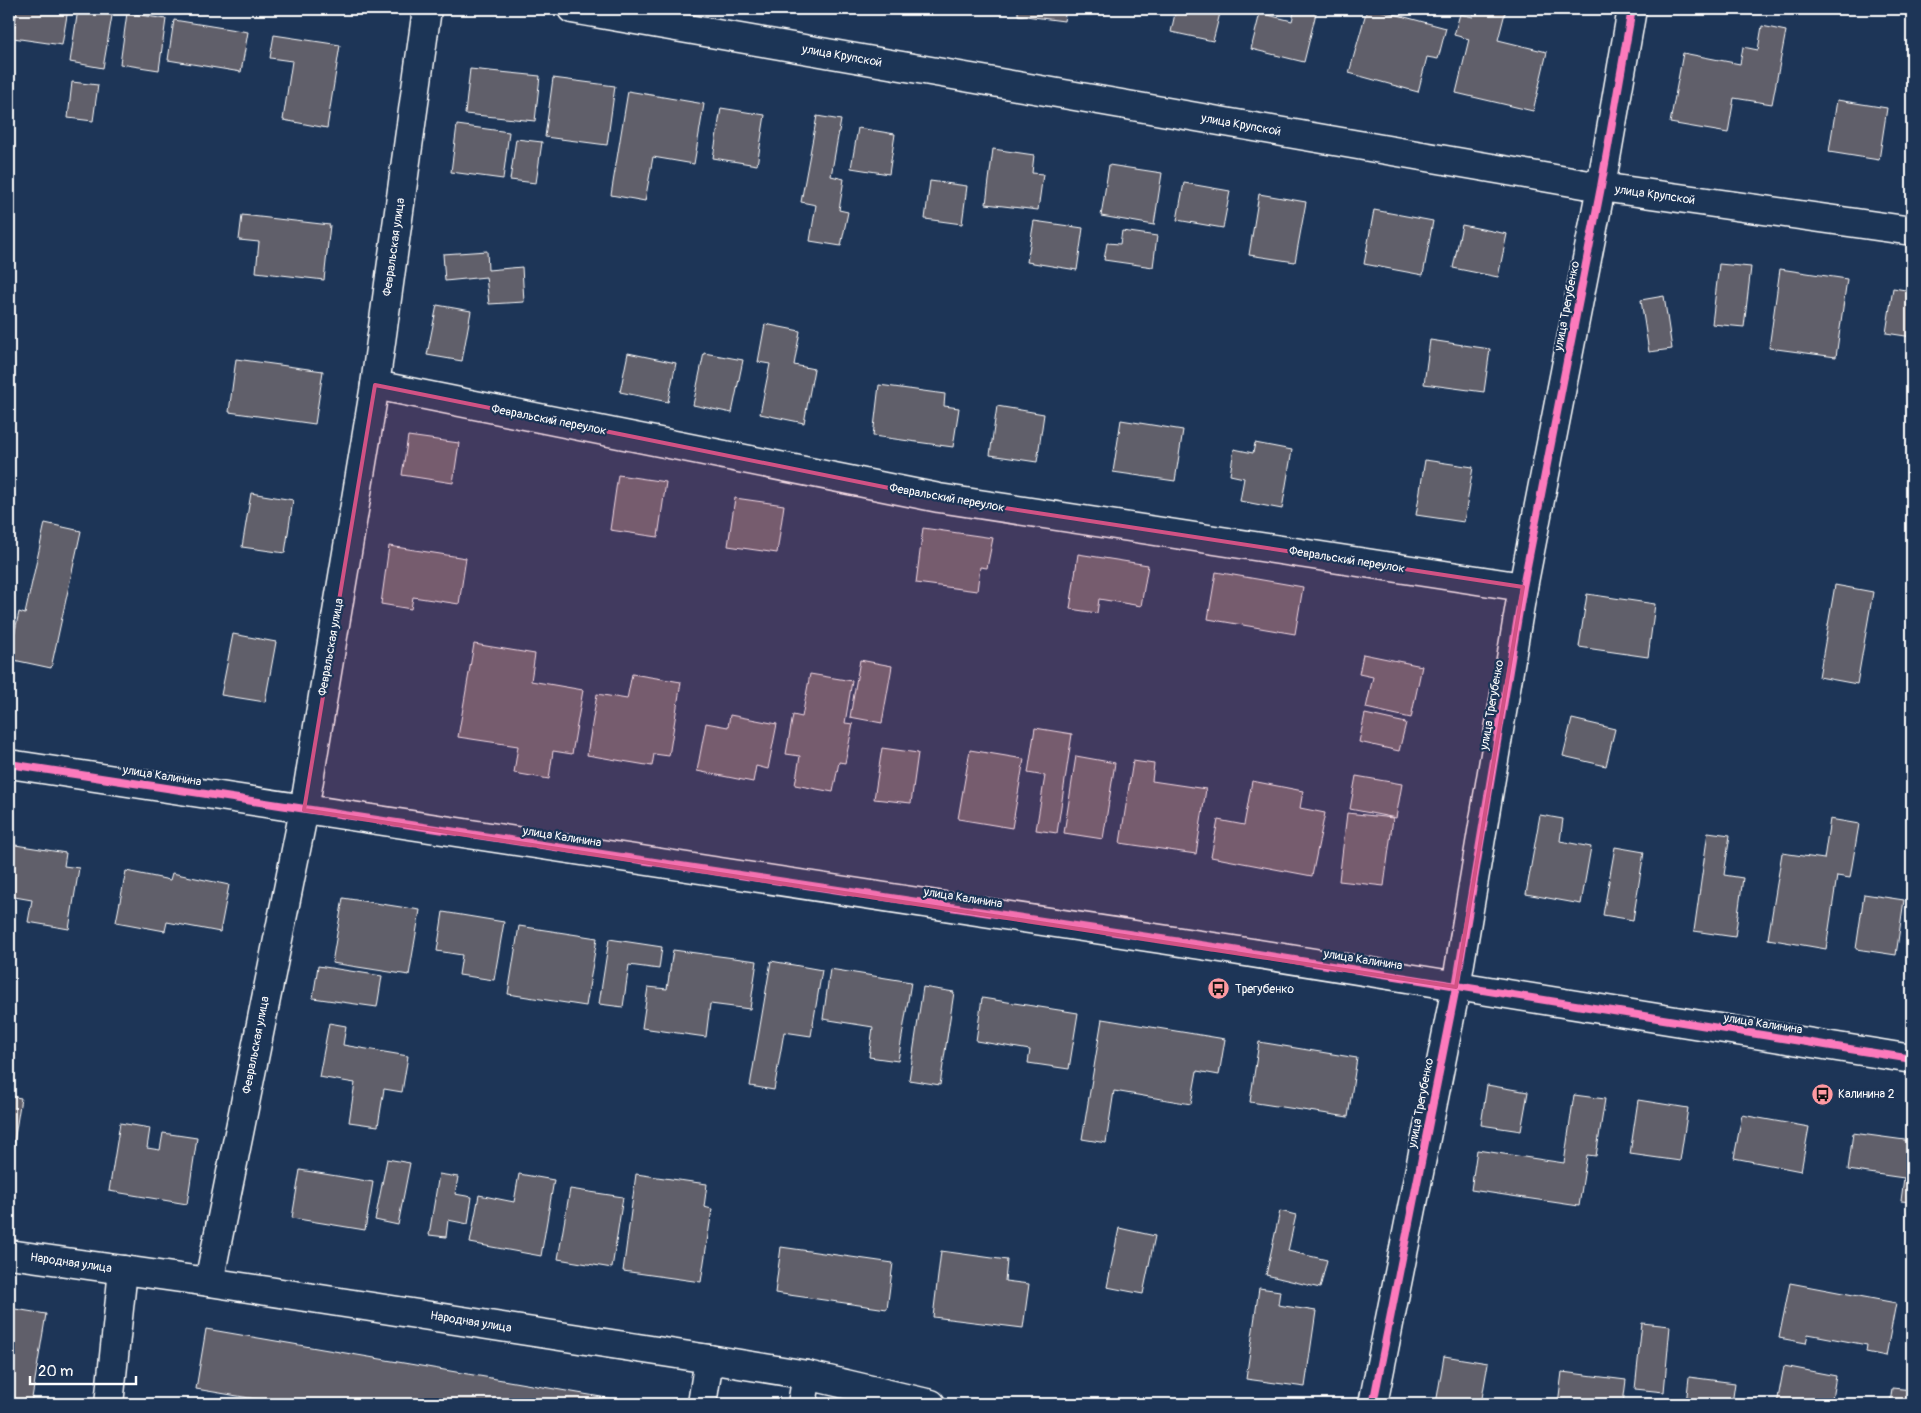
<svg xmlns="http://www.w3.org/2000/svg" width="1921" height="1413" font-family="Pangolin,sans-serif">
	<rect width="100%" height="100%" fill="#1d3557"/>
	<filter id="ink" filterUnits="userSpaceOnUse"><feTurbulence type="fractalNoise" baseFrequency=".02" numOctaves="2"/><feDisplacementMap in="SourceGraphic" scale="10" xChannelSelector="R" yChannelSelector="G"/><feConvolveMatrix kernelMatrix="1 2 1 2 8 2 1 2 1" color-interpolation-filters="sRGB"/></filter>
	<g filter="url(#ink)">
		<!-- building -->
		<g fill="#615f6b" stroke="#fff">
			<polygon points="17,9 68,9 62,45 13,38"/>
			<polygon points="78,9 113,10 103,68 70,62"/>
			<polygon points="1018,9 1066,9 1064,21 1018,15"/>
			<polygon points="1176,9 1221,9 1213,41 1171,32"/>
			<polygon points="1295,9 1317,9 1304,62 1251,49 1260,13 1292,21"/>
			<polygon points="1367,9 1375,9 1446,28 1438,59 1427,57 1418,92 1349,73"/>
			<polygon points="1475,9 1506,9 1498,40 1547,52 1533,111 1456,93 1469,39 1454,35 1460,14 1473,17"/>
			<polygon points="127,13 166,19 159,70 120,64"/>
			<polygon points="174,20 248,32 241,72 168,60"/>
			<polygon points="1762,26 1786,31 1772,104 1734,98 1728,133 1670,123 1683,53 1740,64 1743,47 1758,50"/>
			<polygon points="274,35 340,45 327,128 283,120 292,61 270,58"/>
			<polygon points="470,69 540,76 535,121 465,114"/>
			<polygon points="553,78 615,86 607,145 545,137"/>
			<polygon points="72,82 98,85 93,121 68,118"/>
			<polygon points="628,91 704,104 694,164 653,157 645,201 611,195"/>
			<polygon points="1837,100 1887,108 1879,160 1829,152"/>
			<polygon points="721,108 765,115 757,165 713,158"/>
			<polygon points="817,116 841,120 831,176 844,179 839,210 848,212 841,246 810,241 816,205 801,202"/>
			<polygon points="457,125 509,132 503,179 451,172"/>
			<polygon points="858,128 895,134 889,174 851,168"/>
			<polygon points="516,139 542,142 536,183 510,180"/>
			<polygon points="993,149 1034,155 1032,173 1043,174 1038,210 986,204"/>
			<polygon points="1109,165 1162,173 1154,225 1101,216"/>
			<polygon points="930,181 967,186 962,224 925,219"/>
			<polygon points="1184,183 1230,191 1223,228 1177,220"/>
			<polygon points="1259,194 1306,202 1295,262 1249,255"/>
			<polygon points="1374,210 1433,221 1423,275 1364,264"/>
			<polygon points="242,215 330,225 324,280 256,272 259,242 239,240"/>
			<polygon points="1034,221 1083,228 1077,270 1027,262"/>
			<polygon points="1462,225 1507,234 1498,277 1453,268"/>
			<polygon points="1122,231 1157,236 1153,267 1104,260 1107,243 1120,244"/>
			<polygon points="487,251 488,270 522,267 524,302 489,304 486,277 445,281 443,254"/>
			<polygon points="1719,264 1751,267 1744,327 1712,324"/>
			<polygon points="1780,269 1847,279 1836,357 1769,348"/>
			<polygon points="1893,288 1912,291 1912,337 1886,333"/>
			<polygon points="1664,296 1672,349 1649,352 1641,300"/>
			<polygon points="437,305 471,311 462,361 427,355"/>
			<polygon points="765,324 800,331 794,365 814,369 804,423 760,414 770,364 758,362"/>
			<polygon points="1430,340 1490,349 1484,392 1424,384"/>
			<polygon points="628,353 676,363 668,402 620,392"/>
			<polygon points="704,353 743,360 732,413 693,405"/>
			<polygon points="236,359 323,371 315,424 229,412"/>
			<polygon points="879,385 945,394 944,406 959,408 953,447 873,436"/>
			<polygon points="997,406 1044,414 1037,462 990,455"/>
			<polygon points="1121,420 1183,430 1175,481 1113,472"/>
			<polygon points="408,436 459,443 453,483 402,475"/>
			<polygon points="1255,443 1292,450 1282,509 1240,501 1244,478 1230,475 1234,449 1253,453"/>
			<polygon points="1425,460 1473,467 1464,522 1416,515"/>
			<polygon points="618,475 666,482 658,537 610,530"/>
			<polygon points="251,493 293,500 285,553 242,547"/>
			<polygon points="735,498 784,505 777,553 728,546"/>
			<polygon points="45,523 81,531 51,668 9,659 19,612 25,614"/>
			<polygon points="923,528 993,538 987,568 980,567 977,591 916,583"/>
			<polygon points="389,546 466,558 459,604 413,597 411,609 381,604"/>
			<polygon points="1078,554 1148,565 1141,606 1099,599 1097,613 1070,609"/>
			<polygon points="1216,572 1303,587 1295,634 1208,619"/>
			<polygon points="1835,585 1873,592 1857,684 1819,677"/>
			<polygon points="1587,594 1655,604 1648,657 1579,647"/>
			<polygon points="233,634 276,642 265,702 221,695"/>
			<polygon points="474,644 535,654 531,681 583,690 572,754 553,751 549,779 514,773 518,746 458,737"/>
			<polygon points="1363,654 1422,666 1411,718 1366,708 1373,677 1359,674"/>
			<polygon points="860,660 892,666 882,723 850,717"/>
			<polygon points="632,674 681,682 669,756 654,754 652,766 587,755 597,694 627,699"/>
			<polygon points="810,674 852,681 845,723 853,724 845,763 839,762 833,792 795,785 800,756 786,754 793,715 802,717"/>
			<polygon points="1365,714 1406,723 1399,751 1359,742"/>
			<polygon points="730,715 777,724 768,769 756,766 753,782 697,771 706,723 728,727"/>
			<polygon points="1572,719 1615,729 1606,766 1563,756"/>
			<polygon points="1035,728 1072,734 1057,833 1036,830 1045,776 1028,773"/>
			<polygon points="882,748 918,753 911,803 874,799"/>
			<polygon points="970,750 1024,759 1012,828 958,819"/>
			<polygon points="1076,756 1115,763 1103,839 1064,833"/>
			<polygon points="1133,761 1154,764 1152,781 1206,789 1196,854 1120,843"/>
			<polygon points="1356,776 1402,784 1396,818 1350,809"/>
			<polygon points="1252,781 1303,791 1300,808 1325,813 1312,876 1211,857 1218,820 1244,825"/>
			<polygon points="1347,813 1393,818 1384,886 1339,881"/>
			<polygon points="1540,815 1563,819 1560,841 1591,847 1581,904 1526,894"/>
			<polygon points="1830,819 1859,824 1850,878 1837,876 1826,949 1768,939 1782,853 1824,859"/>
			<polygon points="1708,832 1730,835 1724,875 1743,878 1735,937 1694,931"/>
			<polygon points="9,844 66,853 64,866 79,868 69,929 28,922 32,900 9,896"/>
			<polygon points="1615,847 1644,852 1633,920 1603,915"/>
			<polygon points="126,871 170,880 172,873 229,885 220,932 167,922 165,931 116,922"/>
			<polygon points="1864,894 1904,900 1896,955 1856,949"/>
			<polygon points="343,898 420,910 409,975 332,963"/>
			<polygon points="443,912 504,922 494,980 459,975 462,955 437,951"/>
			<polygon points="519,926 597,938 586,1006 508,994"/>
			<polygon points="609,939 662,947 659,969 629,965 623,1007 599,1004"/>
			<polygon points="673,950 757,961 750,1009 710,1004 706,1037 642,1028 648,987 667,989"/>
			<polygon points="771,961 822,970 811,1036 784,1032 774,1090 750,1086"/>
			<polygon points="318,966 382,976 377,1007 313,998"/>
			<polygon points="830,969 911,982 898,1061 869,1057 873,1027 823,1019"/>
			<polygon points="923,987 954,992 940,1085 909,1080"/>
			<polygon points="982,998 1078,1013 1069,1069 1028,1063 1030,1050 976,1041"/>
			<polygon points="1102,1019 1225,1039 1219,1075 1197,1071 1191,1104 1114,1091 1106,1143 1082,1139"/>
			<polygon points="329,1023 346,1026 343,1045 408,1056 402,1092 384,1089 378,1126 349,1122 355,1083 319,1077"/>
			<polygon points="1259,1042 1357,1058 1348,1117 1250,1102"/>
			<polygon points="1487,1085 1528,1092 1521,1131 1481,1125"/>
			<polygon points="1574,1095 1605,1099 1596,1156 1587,1155 1579,1206 1471,1190 1477,1150 1564,1163"/>
			<polygon points="9,1096 21,1098 9,1174"/>
			<polygon points="1638,1100 1688,1108 1680,1161 1630,1154"/>
			<polygon points="1742,1115 1809,1127 1801,1171 1734,1158"/>
			<polygon points="120,1123 150,1128 147,1148 160,1150 163,1133 197,1138 187,1204 109,1191"/>
			<polygon points="1853,1133 1912,1141 1912,1202 1901,1201 1904,1178 1848,1170"/>
			<polygon points="387,1159 410,1163 398,1225 375,1220"/>
			<polygon points="300,1170 373,1182 365,1230 292,1218"/>
			<polygon points="439,1174 458,1177 455,1194 472,1197 468,1224 448,1220 446,1237 429,1235"/>
			<polygon points="519,1174 554,1180 541,1256 470,1243 479,1195 514,1202"/>
			<polygon points="636,1174 707,1184 704,1207 712,1209 701,1282 623,1271"/>
			<polygon points="570,1189 623,1197 612,1268 558,1259"/>
			<polygon points="1280,1211 1296,1215 1288,1251 1327,1260 1320,1288 1266,1275"/>
			<polygon points="1119,1228 1155,1236 1143,1294 1107,1287"/>
			<polygon points="781,1247 893,1263 887,1309 775,1293"/>
			<polygon points="941,1251 1007,1260 1005,1281 1029,1284 1023,1328 933,1317"/>
			<polygon points="1790,1283 1896,1303 1886,1356 1866,1352 1867,1345 1808,1334 1806,1343 1779,1338"/>
			<polygon points="1259,1288 1280,1291 1278,1305 1316,1311 1305,1387 1246,1379"/>
			<polygon points="9,1308 46,1314 31,1404 9,1404"/>
			<polygon points="1642,1323 1670,1326 1664,1392 1635,1389"/>
			<polygon points="206,1329 607,1398 606,1404 285,1404 196,1389"/>
			<polygon points="1444,1356 1488,1363 1481,1404 1436,1404"/>
			<polygon points="1784,1366 1836,1376 1831,1404 1777,1404"/>
			<polygon points="1562,1372 1626,1380 1623,1404 1558,1404"/>
			<polygon points="1689,1377 1735,1383 1732,1404 1686,1404"/>
			<polygon points="1892,1388 1912,1390 1912,1404 1890,1404"/>
			<polygon points="607,1398 644,1404 606,1404"/>
		</g>
		<g fill="none" stroke-linecap="round" stroke-linejoin="round">
			<defs>
				<g id="minor">
					<polyline points="572,9 1601,187 1912,231"/>
					<polyline points="375,385 939,498 1523,587"/>
					<polyline points="9,764 1227,949 1912,1059"/>
					<polyline points="9,1254 209,1282 709,1359 807,1375 931,1404"/>
					<polyline points="209,1282 304,810 375,385 427,9"/>
					<polyline points="109,1404 123,1270"/>
					<polyline points="702,1404 709,1359"/>
					<polyline points="802,1404 807,1375"/>
					<polyline points="1373,1404 1456,987 1523,587 1601,187 1632,9"/>
				</g>
			</defs>
			<!-- minor casing -->
			<use href="#minor" stroke="#fff" stroke-width="31"/>
			<!-- minor -->
			<use href="#minor" stroke="#1d3557" stroke-width="28"/>
			<defs>
				<g id="cycleway">
					<polyline points="9,764 1227,949 1912,1059"/>
					<polyline points="1373,1404 1456,987 1523,587 1601,187 1632,9"/>
				</g>
			</defs>
			<!-- cycleway casing -->
			<use href="#cycleway" stroke="#1d3557" stroke-width="11"/>
			<!-- cycleway -->
			<use href="#cycleway" stroke="#fd7abc" stroke-width="8"/>
		</g>
	</g>
	<!-- marked area -->
	<path fill="#d15284" fill-opacity="0.2" stroke="#d15284" stroke-width="4" stroke-linejoin="round" d="M375 385 939 498 1523 587 1456 987 304 810Z"/>
	<!-- icons -->
	<defs>
		<symbol id="bus-disc" viewBox="-11 -11 22 22"><circle r="9.5" fill="#ff9aa2" stroke="#1d3557"/><path d="M-5-6H5V4H4V6H2V4H-2V6H-4V4H-5ZM-3.5-4V0h7V-4ZM-3.5 1.2v1.5H-2V1.2ZM2 1.2v1.5H3.5V1.2Z" fill="#111"/></symbol>
	</defs>
	<g fill-rule="evenodd">
		<use href="#bus-disc" x="1206" y="976" width="25" height="25"/>
		<use href="#bus-disc" x="1810" y="1082" width="25" height="25"/>
	</g>
	<g text-anchor="middle" dominant-baseline="central" stroke-width="4.5" stroke-linejoin="round" paint-order="stroke">
		<!-- street labels -->
		<g font-size="12" fill="#fff" stroke="#1d3557">
			<text transform="translate(842 56) rotate(10)">улица Крупской</text>
			<text transform="translate(1241 125) rotate(10)">улица Крупской</text>
			<text transform="translate(1655 195) rotate(8)">улица Крупской</text>
			<text transform="translate(394 247) rotate(-82)">Февральская улица</text>
			<text transform="translate(1567 306) rotate(-79)">улица Трегубенко</text>
			<text transform="translate(549 420) rotate(11)">Февральский переулок</text>
			<text transform="translate(947 498) rotate(10)">Февральский переулок</text>
			<text transform="translate(1347 560) rotate(9)">Февральский переулок</text>
			<text transform="translate(331 647) rotate(-80)">Февральская улица</text>
			<text transform="translate(1492 705) rotate(-80)">улица Трегубенко</text>
			<text transform="translate(162 776) rotate(9)">улица Калинина</text>
			<text transform="translate(562 837) rotate(9)">улица Калинина</text>
			<text transform="translate(963 898) rotate(9)">улица Калинина</text>
			<text transform="translate(1363 960) rotate(9)">улица Калинина</text>
			<text transform="translate(1763 1024) rotate(9)">улица Калинина</text>
			<text transform="translate(256 1045) rotate(-79)">Февральская улица</text>
			<text transform="translate(1421 1103) rotate(-79)">улица Трегубенко</text>
			<text transform="translate(71 1263) rotate(8)">Народная улица</text>
			<text transform="translate(471 1322) rotate(9)">Народная улица</text>
		</g>
		<!-- poi labels -->
		<g font-size="12" fill="#fff" stroke="#1d3557" text-anchor="start">
			<text x="1235" y="989">Трегубенко</text>
			<text x="1838" y="1094">Калинина 2</text>
		</g>
	</g>
	<!-- margin -->
	<rect width="1921" height="1413" fill="none" stroke="#1d3557" stroke-width="30"/>
	<rect x="15" y="15" width="1891" height="1383" fill="none" stroke="#fff" stroke-width="2" filter="url(#ink)"/>
	<!-- scale -->
	<path d="M30 1376v8h106v-8" fill="none" stroke="#ffffff" stroke-width="2.5"/>
	<text x="38" y="1376" font-size="15" fill="#ffffff" stroke="#1d3557" stroke-width="4" paint-order="stroke">20 m</text>
</svg>
